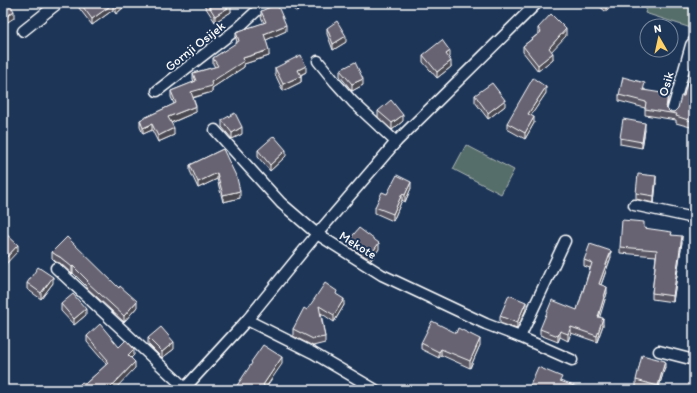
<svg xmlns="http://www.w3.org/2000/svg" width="697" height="393" font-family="Itim,sans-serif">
	<rect width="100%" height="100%" fill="#1d3557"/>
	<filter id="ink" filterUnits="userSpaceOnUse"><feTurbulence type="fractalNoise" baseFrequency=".025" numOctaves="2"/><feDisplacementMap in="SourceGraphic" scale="8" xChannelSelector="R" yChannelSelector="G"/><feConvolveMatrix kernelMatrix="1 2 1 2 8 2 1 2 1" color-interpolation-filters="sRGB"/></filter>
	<g filter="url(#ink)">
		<!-- green -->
		<g fill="#576e6a" stroke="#abb6b4">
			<polygon points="648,3 694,3 694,29 645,13"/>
			<polygon points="466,145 514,170 501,194 453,169"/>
		</g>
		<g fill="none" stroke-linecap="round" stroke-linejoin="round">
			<defs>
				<g id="street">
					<polyline points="23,31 58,3"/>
					<polyline points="318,61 335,82 353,102 396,142"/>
					<polyline points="157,91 237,29 265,3"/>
					<polyline points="672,112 691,45 694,41"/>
					<polyline points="215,130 281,203 317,234 382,275 486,324 520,337 572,360"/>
					<polyline points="634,205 694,218"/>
					<polyline points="56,268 185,388"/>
					<polyline points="247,320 313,353 376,390"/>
					<polyline points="520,337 565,241"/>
					<polyline points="659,351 694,360"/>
					<polyline points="183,390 247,320 317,234 396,142 537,3"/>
				</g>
			</defs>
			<!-- street casing -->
			<use href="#street" stroke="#fff" stroke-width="13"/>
			<!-- street -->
			<use href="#street" stroke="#1d3557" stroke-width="10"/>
		</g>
		<!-- wall -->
		<g fill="#595662" stroke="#fff">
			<polygon points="79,3 126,3 126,5 116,14 113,10 92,25 79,8"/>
			<polygon points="204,3 229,3 231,12 215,22 204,5"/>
			<polygon points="286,3 304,3 297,12"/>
			<polygon points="596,3 614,3 606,12"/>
			<polygon points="261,11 286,31 266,40 269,56 244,64 244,67 212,88 212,92 193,98 196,112 171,123 174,135 158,142 152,130 143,134 140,127 140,120 174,104 171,97 171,91 194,82 193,79 193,73 215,67 213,64 213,58 237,43 236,38 236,32 264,23 261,17"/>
			<polygon points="327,28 346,42 333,50 327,34"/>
			<polygon points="538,28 566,36 551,51 553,59 538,71 523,52 523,46 538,34"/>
			<polygon points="423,55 450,57 449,58 451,67 437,78 423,62"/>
			<polygon points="694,57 694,128 676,123 676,120 645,115 645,108 619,101 619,95 645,89 645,90 668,101 667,109 670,112 674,112 678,108 684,96"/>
			<polygon points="275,68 306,72 301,75 301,82 283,91 275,74"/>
			<polygon points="340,70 363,85 352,91 340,76"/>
			<polygon points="546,93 531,115 534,123 525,139 507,129 507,123"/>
			<polygon points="475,95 505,106 488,119 475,102"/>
			<polygon points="378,111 403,121 392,130 378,117"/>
			<polygon points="222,120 242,134 232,139 222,127"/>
			<polygon points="645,130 642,148 620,144 620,138"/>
			<polygon points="223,149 240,198 223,202 217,179 198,188 190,171 190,165"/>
			<polygon points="258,150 286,156 270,171 258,157"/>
			<polygon points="656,183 654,203 636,199 636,193"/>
			<polygon points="411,188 405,202 402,200 393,221 375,213 375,207 387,194"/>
			<polygon points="644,228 672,235 682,242 673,302 652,299 652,293 656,256 620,253 620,247"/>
			<polygon points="349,240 379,249 371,260 349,247"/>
			<polygon points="52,252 137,307 124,322 87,288 87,287 73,273 72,274 60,263 56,262 52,258"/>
			<polygon points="611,257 601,285 607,293 599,317 603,325 597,342 571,333 568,341 560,337 558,342 540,335 540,329 577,310 590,268 584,266 584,260"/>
			<polygon points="27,283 53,283 41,299 27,289"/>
			<polygon points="337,295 344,305 334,322 321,313 325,337 325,343 313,346 293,336 293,329 307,310"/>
			<polygon points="61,304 86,315 74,325 61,311"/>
			<polygon points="526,309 517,329 500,323 500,316"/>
			<polygon points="87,336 119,347 134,355 131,358 135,368 85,384 106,365 106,364 87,342"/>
			<polygon points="148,338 174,349 162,358 148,344"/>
			<polygon points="421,343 480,345 470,368 441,355 439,358 421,349"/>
			<polygon points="665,367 658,390 648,390 636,387 636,380"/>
		</g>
		<!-- shaded-wall -->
		<g fill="#484650" stroke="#fff">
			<polygon points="122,3 126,3 126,5 116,14 116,8"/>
			<polygon points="299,3 304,3 297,12 297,6"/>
			<polygon points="609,3 614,3 606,12 606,6"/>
			<polygon points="113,4 113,10 92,25 92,19"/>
			<polygon points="231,6 231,12 215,22 215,16"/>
			<polygon points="14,11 14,18 3,25 3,19"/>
			<polygon points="286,25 286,31 264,41 264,34"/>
			<polygon points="566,29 566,36 549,54 549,48"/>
			<polygon points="346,36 346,42 333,50 333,44"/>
			<polygon points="269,50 269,56 244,64 244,67 212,88 212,92 191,98 191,92 211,82 243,58"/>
			<polygon points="450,51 450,57 446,61 446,54"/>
			<polygon points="553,53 553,59 538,71 538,65"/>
			<polygon points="451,61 451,67 437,78 437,72"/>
			<polygon points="306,66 306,72 298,76 298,70"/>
			<polygon points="301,76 301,82 283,91 283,84"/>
			<polygon points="363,79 363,85 352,91 352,84"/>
			<polygon points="546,87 546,93 528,120 528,114"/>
			<polygon points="668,94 668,101 666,112 666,108"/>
			<polygon points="505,100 505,106 488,119 488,113"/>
			<polygon points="196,106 196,112 168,124 168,117"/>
			<polygon points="403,115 403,121 392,130 392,123"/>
			<polygon points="534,117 534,123 525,139 525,133"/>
			<polygon points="645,123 645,130 642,148 642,142"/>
			<polygon points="152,124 152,130 143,134 143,128"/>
			<polygon points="242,127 242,134 232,139 232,133"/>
			<polygon points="174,128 174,135 158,142 158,136"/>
			<polygon points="286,150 286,156 270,171 270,165"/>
			<polygon points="217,173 217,179 198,188 198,182"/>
			<polygon points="656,176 656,183 654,203 654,196"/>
			<polygon points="411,182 411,188 405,202 405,195"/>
			<polygon points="240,191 240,198 223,202 223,195"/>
			<polygon points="402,194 402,200 393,221 393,214"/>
			<polygon points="682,236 682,242 673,302 673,296"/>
			<polygon points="379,243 379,249 371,260 371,254"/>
			<polygon points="18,245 18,251 3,267 3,261"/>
			<polygon points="611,251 611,257 599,290 599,284"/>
			<polygon points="73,266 73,273 72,274 72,267"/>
			<polygon points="53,277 53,283 41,299 41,293"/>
			<polygon points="607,287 607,293 598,323 598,317"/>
			<polygon points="344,299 344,305 334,322 334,315"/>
			<polygon points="137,301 137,307 124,322 124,316"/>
			<polygon points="526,302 526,309 517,329 517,323"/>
			<polygon points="86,309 86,315 74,325 74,319"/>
			<polygon points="603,318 603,325 597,342 597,336"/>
			<polygon points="571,327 571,333 568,341 568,334"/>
			<polygon points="560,331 560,337 558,342 558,336"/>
			<polygon points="480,339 480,345 470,368 470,361"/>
			<polygon points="174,342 174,349 162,358 162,352"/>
			<polygon points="134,349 134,355 128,361 128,355"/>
			<polygon points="441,349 441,355 439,358 439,352"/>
			<polygon points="282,357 282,364 264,390 263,385"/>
			<polygon points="665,361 665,367 658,390 658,386"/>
			<polygon points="135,362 135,368 114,390 109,390 109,389"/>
		</g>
		<!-- building -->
		<g fill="#676472" stroke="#fff">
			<polygon points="3,3 9,3 14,11 3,19"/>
			<polygon points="80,3 122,3 116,8 113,4 92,19"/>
			<polygon points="207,3 229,3 231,6 215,16"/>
			<polygon points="293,3 299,3 297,6"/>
			<polygon points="603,3 609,3 606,6"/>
			<polygon points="277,4 286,25 264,34 269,50 243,58 244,61 211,82 212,86 191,92 196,106 168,117 174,128 158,136 152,124 143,128 140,120 176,103 171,91 196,81 193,73 218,66 213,58 239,41 236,32 266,22 261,11"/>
			<polygon points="551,14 566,29 549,48 553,53 538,65 523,46 541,32 538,28"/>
			<polygon points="337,21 346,36 333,44 327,28"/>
			<polygon points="442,40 450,51 446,54 451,61 437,72 423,55"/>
			<polygon points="301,55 306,66 298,70 301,76 283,84 275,68"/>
			<polygon points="694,57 694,122 676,116 677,114 645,109 646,102 619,95 623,77 645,83 643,90 668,94 666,108 670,112 674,112 678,108 681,96 684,96 690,70"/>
			<polygon points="355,62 363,79 352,84 340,70"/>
			<polygon points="533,78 546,87 528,114 534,117 525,133 507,123"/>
			<polygon points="492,83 505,100 488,113 475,95"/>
			<polygon points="391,100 403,115 392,123 378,111"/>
			<polygon points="235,113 242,127 232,133 222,120"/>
			<polygon points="623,119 645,123 642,142 620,138"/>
			<polygon points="274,136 286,150 270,165 258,150"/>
			<polygon points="223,149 237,178 240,191 223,195 217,173 198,182 190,165"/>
			<polygon points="638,174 656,176 654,196 636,193"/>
			<polygon points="397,175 411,182 405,195 402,194 393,214 375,207 382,192 387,194"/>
			<polygon points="622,220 644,222 644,228 672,232 671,235 682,236 673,296 652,293 657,250 620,247"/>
			<polygon points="359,228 379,243 371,254 349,240"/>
			<polygon points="3,231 18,245 3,261"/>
			<polygon points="67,237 119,288 120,286 137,301 124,316 87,282 88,281 73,266 72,267 60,257 56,255 52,252"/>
			<polygon points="590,244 611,251 599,284 607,287 598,317 603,318 597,336 571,327 568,334 560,331 558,336 540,329 552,300 577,310 592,263 584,260"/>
			<polygon points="38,267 53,277 41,293 27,283"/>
			<polygon points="325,283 337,291 336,294 344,299 334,315 319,306 325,337 313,339 293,329 304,308 307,310"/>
			<polygon points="73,294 86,309 74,319 61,304"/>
			<polygon points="509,295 526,302 517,323 500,316"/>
			<polygon points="432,321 456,333 458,328 480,339 470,361 441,349 439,352 421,343"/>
			<polygon points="100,324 119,347 126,340 134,349 128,355 135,362 109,389 110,390 74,390 82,382 85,384 108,363 106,360 107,359 87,336"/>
			<polygon points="161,327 174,342 162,352 148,338"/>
			<polygon points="263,345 282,357 263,385 270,390 234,390 252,363 251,362"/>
			<polygon points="642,355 665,361 658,386 636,380"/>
			<polygon points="538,367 562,377 560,381 585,390 528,390"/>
		</g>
	</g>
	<g text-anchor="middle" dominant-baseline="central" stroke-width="4" stroke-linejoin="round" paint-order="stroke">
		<!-- street labels -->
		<g font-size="13" fill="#fff" stroke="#1d3557">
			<text transform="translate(195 46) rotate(-38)">Gornji Osijek</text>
			<text transform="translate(666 84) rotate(-74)">Osik</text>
			<text transform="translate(358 245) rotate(32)">Mekote</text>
		</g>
	</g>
	<!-- margin -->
	<rect width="697" height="393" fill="none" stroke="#1d3557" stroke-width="16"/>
	<rect x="8" y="8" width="681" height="377" fill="none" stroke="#fff" stroke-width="1.5" filter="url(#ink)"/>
	<!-- north arrow -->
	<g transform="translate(659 38) rotate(351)"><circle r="19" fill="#1d3557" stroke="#77869a"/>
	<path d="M0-3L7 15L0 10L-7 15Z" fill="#ffd166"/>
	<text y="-6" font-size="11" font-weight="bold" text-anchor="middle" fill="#ffffff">N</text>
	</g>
</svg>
